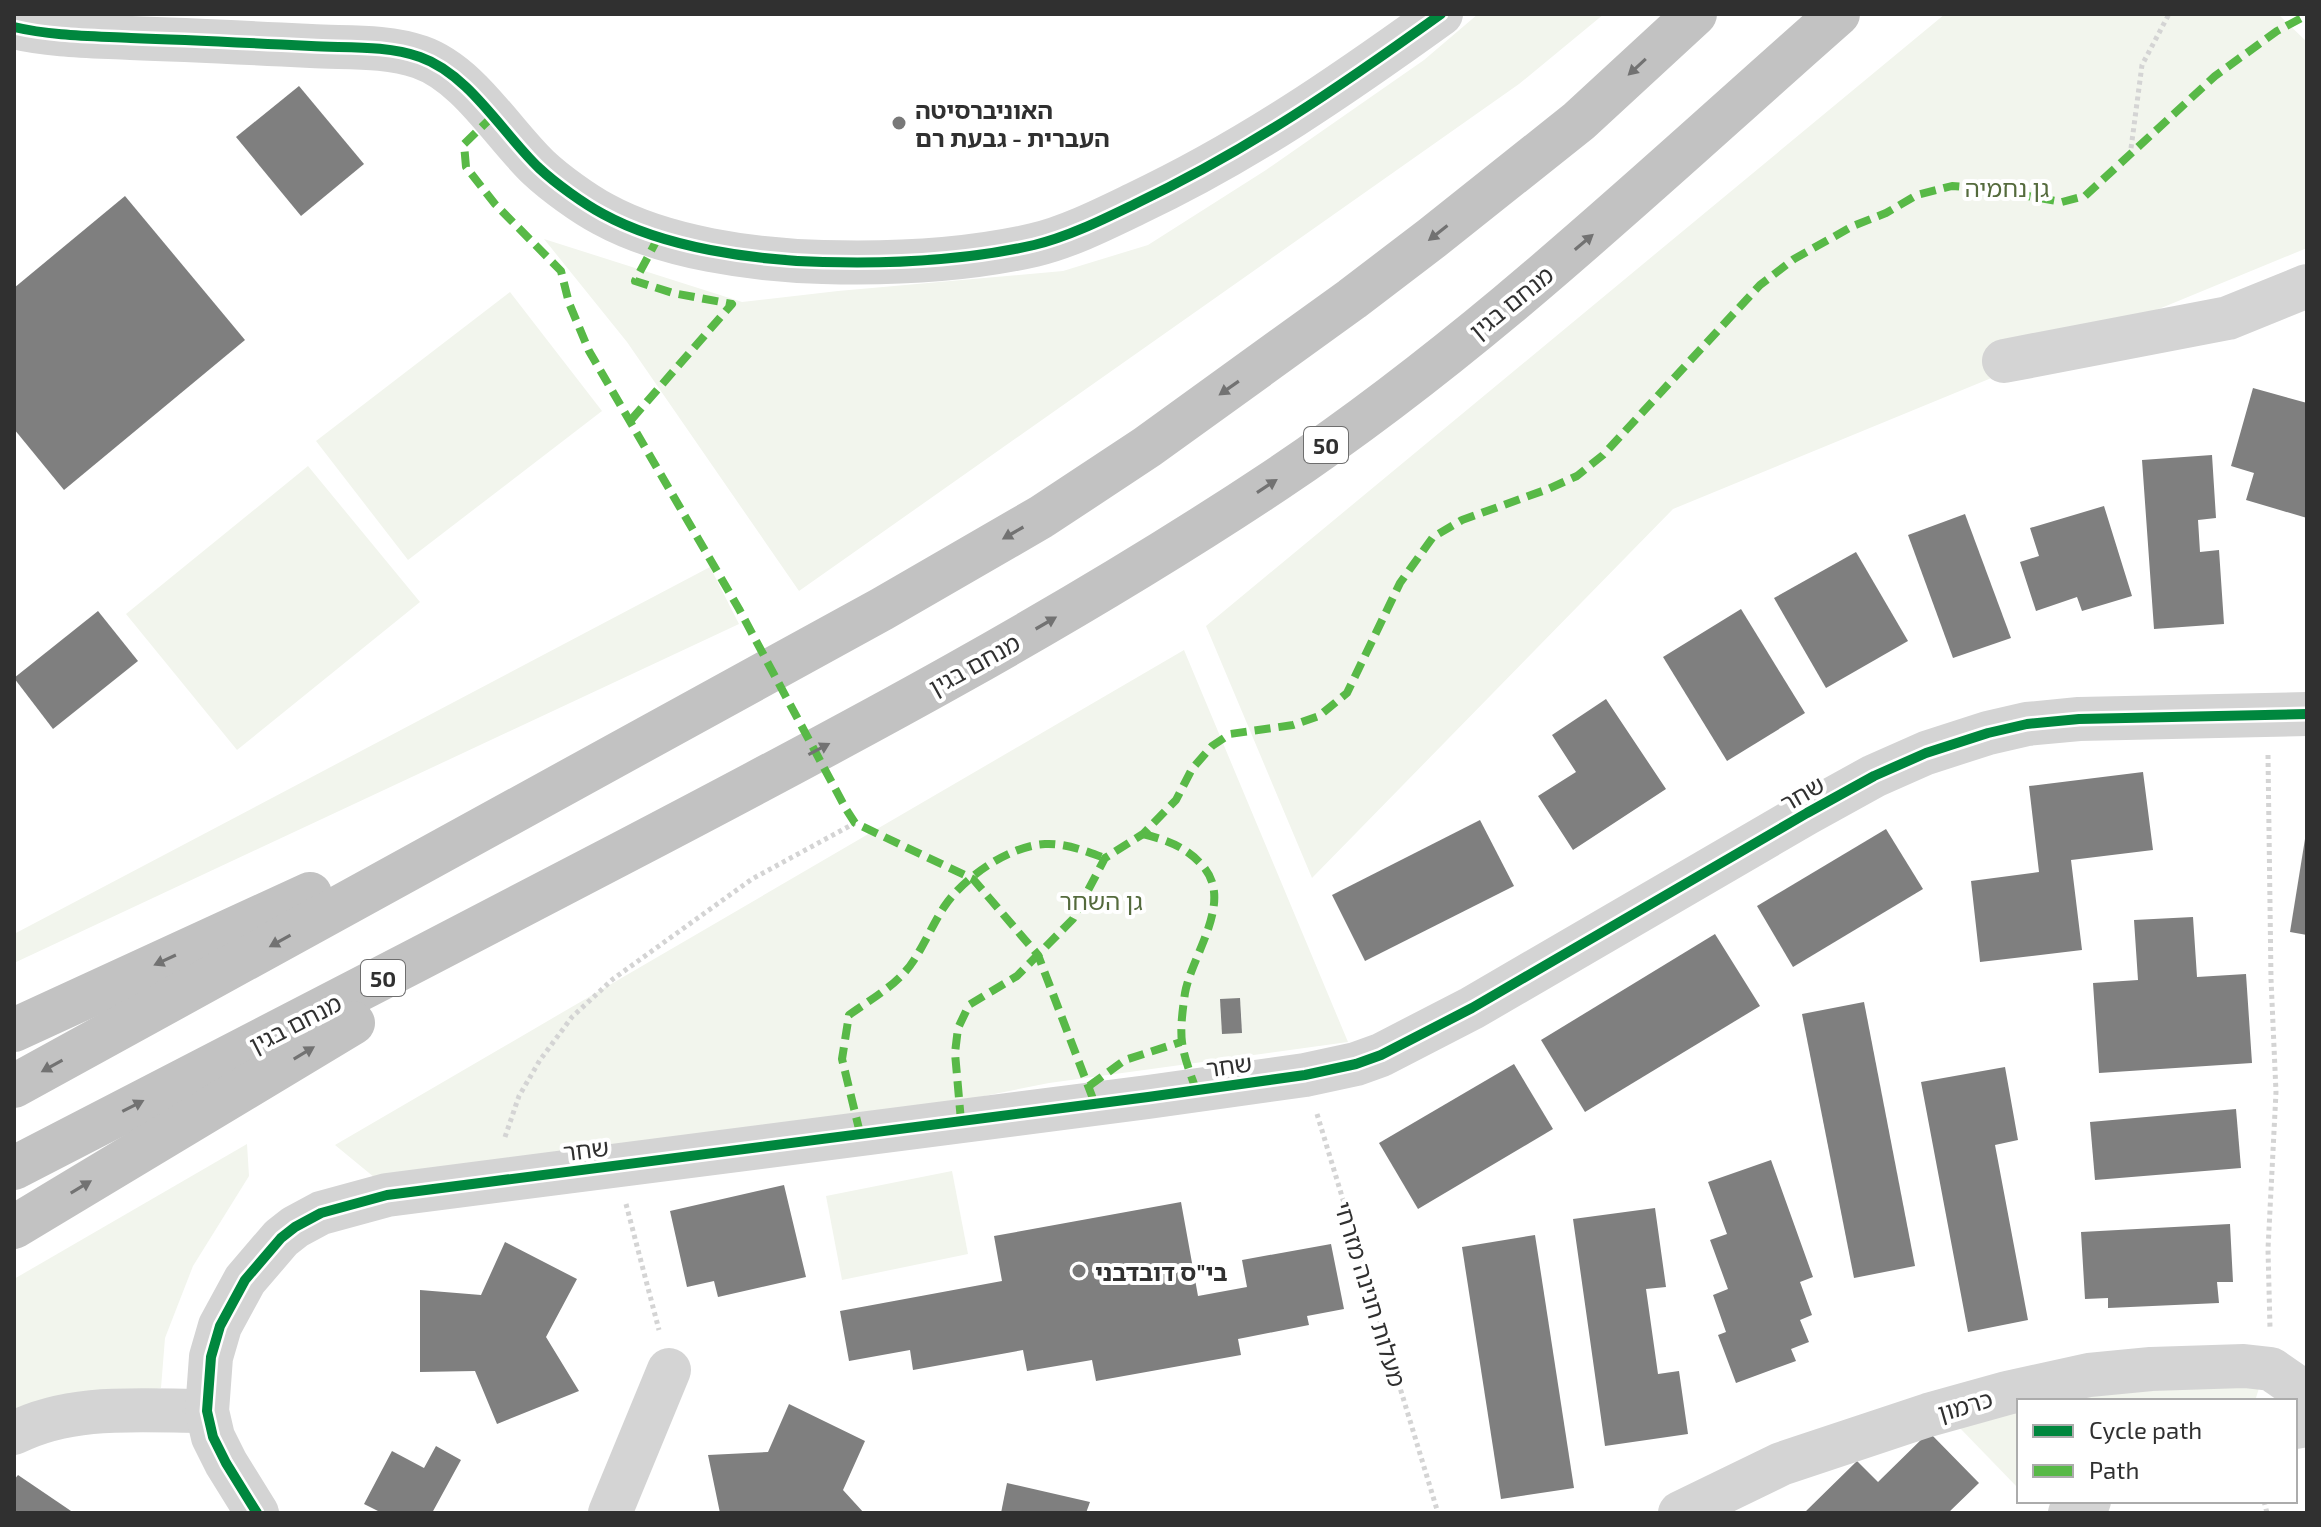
<svg xmlns="http://www.w3.org/2000/svg" width="2321" height="1527" font-family="'Exo 2','Noto Sans Hebrew',sans-serif">
	<rect width="100%" height="100%" fill="#fff"/>
	<!-- green -->
	<g fill="#f2f5ed">
		<polygon points="1478,14 1604,14 1519,84 799,591 627,342 544,239 742,302 838,291 1063,271 1148,245 1266,170 1424,60"/>
		<polygon points="1945,14 2278,14 2307,42 2307,248 1673,509 1312,878 1206,626"/>
		<polygon points="510,292 602,411 408,560 316,441"/>
		<polygon points="308,466 420,602 237,750 126,614"/>
		<polygon points="710,567 739,624 14,963 14,934"/>
		<polygon points="1184,650 1348,1042 1049,1083 414,1210 335,1145"/>
		<polygon points="247,1144 249,1176 193,1266 165,1338 161,1388 14,1416 14,1279"/>
		<polygon points="952,1171 968,1254 842,1280 826,1196"/>
		<polygon points="2260,1385 2255,1401 2042,1401 2061,1395"/>
		<polygon points="2019,1408 2019,1489 1958,1426"/>
	</g>
	<!-- building -->
	<g fill="#7f7f7f">
		<polygon points="299,86 364,164 301,216 236,137"/>
		<polygon points="125,196 245,340 64,490 14,429 14,288"/>
		<polygon points="2253,388 2307,403 2307,518 2246,500 2254,473 2231,466"/>
		<polygon points="2212,455 2216,518 2198,520 2200,552 2219,550 2224,624 2154,629 2142,460"/>
		<polygon points="2104,506 2132,596 2082,611 2077,597 2036,611 2020,562 2039,556 2030,528"/>
		<polygon points="1965,514 2011,638 1953,658 1908,535"/>
		<polygon points="1856,552 1908,641 1826,688 1774,598"/>
		<polygon points="1741,609 1805,713 1727,761 1663,657"/>
		<polygon points="98,611 138,661 53,729 14,678"/>
		<polygon points="1606,699 1666,789 1573,850 1538,796 1576,772 1552,735"/>
		<polygon points="2143,772 2153,850 2071,860 2082,950 1980,962 1971,881 2039,872 2029,786"/>
		<polygon points="1480,820 1514,886 1365,961 1332,895"/>
		<polygon points="1886,829 1923,889 1793,967 1757,906"/>
		<polygon points="2305,839 2307,839 2307,935 2290,932"/>
		<polygon points="2193,917 2197,977 2246,974 2252,1063 2099,1073 2093,983 2138,980 2134,920"/>
		<polygon points="1715,934 1760,1006 1585,1112 1541,1040"/>
		<polygon points="1240,998 1242,1033 1222,1034 1220,999"/>
		<polygon points="1864,1002 1915,1266 1854,1278 1802,1014"/>
		<polygon points="1514,1064 1553,1129 1418,1209 1379,1143"/>
		<polygon points="2005,1067 2018,1140 1995,1145 2028,1320 1968,1332 1921,1082"/>
		<polygon points="2236,1109 2241,1168 2095,1180 2090,1122"/>
		<polygon points="1771,1160 1813,1277 1800,1282 1812,1315 1800,1320 1809,1342 1791,1349 1796,1361 1736,1383 1718,1335 1726,1332 1713,1295 1728,1289 1710,1240 1727,1234 1708,1182"/>
		<polygon points="784,1185 806,1277 718,1297 714,1281 687,1287 670,1211"/>
		<polygon points="1181,1202 1198,1296 1247,1287 1242,1260 1331,1244 1344,1309 1307,1316 1309,1325 1238,1339 1241,1355 1096,1381 1092,1360 1027,1371 1023,1350 913,1370 910,1350 849,1361 840,1311 1002,1281 994,1236"/>
		<polygon points="1655,1208 1666,1287 1646,1289 1658,1374 1679,1371 1688,1434 1605,1446 1573,1219"/>
		<polygon points="2230,1224 2233,1282 2217,1282 2219,1303 2108,1308 2108,1298 2085,1299 2081,1232"/>
		<polygon points="1535,1235 1574,1488 1501,1499 1462,1247"/>
		<polygon points="505,1242 577,1279 546,1337 579,1391 497,1424 475,1371 420,1372 420,1290 481,1295"/>
		<polygon points="789,1404 865,1441 843,1490 864,1513 720,1513 708,1455 768,1452"/>
		<polygon points="1929,1432 1979,1483 1948,1513 1804,1513 1857,1461 1878,1482"/>
		<polygon points="436,1446 461,1460 432,1513 377,1513 378,1511 364,1504 392,1451 424,1468"/>
		<polygon points="18,1475 74,1513 14,1513 14,1480"/>
		<polygon points="1007,1483 1090,1502 1086,1513 1001,1513"/>
	</g>
	<g fill="none" stroke-linecap="round" stroke-linejoin="round">
		<!-- path -->
		<g stroke="#d4d4d4" stroke-width="5" stroke-dasharray="4 4" stroke-linecap="butt">
			<polyline points="2130,156 2142,65 2169,14"/>
			<polyline points="2268,755 2271,979 2276,1092 2268,1249 2270,1328"/>
			<polyline points="1317,1114 1438,1513"/>
			<polyline points="505,1137 519,1096 540,1060 572,1017 613,979 752,879 855,823"/>
			<polyline points="626,1204 659,1330"/>
			<polyline points="2264,1501 2267,1513"/>
		</g>
		<!-- minor -->
		<g stroke="#d4d4d4" stroke-width="44">
			<path d="M14 27C52 36 93 36 131 38 191 40 251 43 311 46 346 48 386 45 420 57 469 74 503 134 539 168 555 183 584 204 603 214 665 248 753 260 823 262 894 264 964 261 1034 245 1068 237 1104 219 1135 204 1247 151 1341 86 1441 14"/>
			<polyline points="2004,361 2228,318 2307,286"/>
			<polyline points="2295,1427 2307,1425"/>
			<path d="M14 1433C73 1403 143 1411 207 1411"/>
			<polyline points="257,1513 226,1463 213,1437 207,1411 211,1357 220,1326 245,1280 281,1238 295,1227 321,1213 387,1195 1148,1097 1305,1075 1356,1064 1381,1055 1472,1008 1807,813 1874,776 1926,753 1988,733 2027,724 2079,719 2307,714"/>
			<polyline points="610,1513 669,1370"/>
			<polyline points="1680,1513 1781,1464 1928,1415 2007,1393 2089,1375 2151,1369 2244,1366 2271,1369 2307,1394"/>
			<polyline points="2070,1513 2089,1501"/>
		</g>
		<!-- highway -->
		<g stroke="#c2c2c2" stroke-width="44">
			<polyline points="14,1030 310,894"/>
			<polyline points="14,1086 882,609 1041,517 1147,447 1352,299 1432,238 1579,121 1695,14"/>
			<path d="M14 1168C218 1063 421 958 624 852 846 736 1067 619 1276 480 1480 344 1655 175 1838 14"/>
			<polyline points="14,1227 353,1023"/>
		</g>
		<!-- quiet -->
		<g stroke="#58b947" stroke-width="8" stroke-dasharray="16 8" stroke-linecap="butt">
			<polyline points="493,116 464,144 466,167 495,204 561,271 569,303 589,351 739,609 846,809 855,823 973,879 1038,955 1095,1104"/>
			<polyline points="631,420 732,304 673,293 635,281 659,236"/>
			<path d="M1143 834C1167 840 1186 847 1202 865 1235 901 1192 954 1185 993 1183 1007 1180 1028 1182 1042 1184 1058 1191 1075 1196 1090"/>
			<polyline points="1089,1086 1125,1060 1181,1042"/>
			<polyline points="961,1121 955,1053 958,1028 969,1005 1017,976 1073,919 1105,858 1143,834 1176,800 1192,769 1212,746 1230,734 1293,725 1319,716 1347,693 1400,583 1433,537 1462,520 1548,489 1577,476 1603,455 1760,285 1794,259 1853,226 1886,213 1917,195 1952,186 1988,189 2062,202 2085,196 2215,76 2277,31 2307,15"/>
			<path d="M860 1133 842 1059 849 1015C871 999 899 984 914 960 925 943 933 924 944 907 964 877 1009 846 1045 844 1066 843 1085 851 1105 858"/>
		</g>
		<defs>
			<g id="cycleway">
				<path d="M14 27C52 36 93 36 131 38 191 40 251 43 311 46 346 48 386 45 420 57 469 74 503 134 539 168 555 183 584 204 603 214 665 248 753 260 823 262 894 264 964 261 1034 245 1068 237 1104 219 1135 204 1247 151 1341 86 1441 14"/>
				<polyline points="257,1513 226,1463 213,1437 207,1411 211,1357 220,1326 245,1280 281,1238 295,1227 321,1213 387,1195 1148,1097 1305,1075 1356,1064 1381,1055 1472,1008 1807,813 1874,776 1926,753 1988,733 2027,724 2079,719 2307,714"/>
			</g>
		</defs>
		<!-- cycleway casing -->
		<use href="#cycleway" stroke="#fff" stroke-width="15"/>
		<!-- cycleway -->
		<use href="#cycleway" stroke="#00873e" stroke-width="10"/>
	</g>
	<!-- one-way arrows -->
	<defs><path id="oneway-solid" d="M-6-.8H1V-3.2L6.5 0L1 3.2V.8H-6Z" transform="scale(2)"/></defs>
	<g fill="#727272">
		<use href="#oneway-solid" transform="translate(1637 67) rotate(137)"/>
		<use href="#oneway-solid" transform="translate(1438 233) rotate(142)"/>
		<use href="#oneway-solid" transform="translate(1584 242) rotate(-40)"/>
		<use href="#oneway-solid" transform="translate(1229 388) rotate(145)"/>
		<use href="#oneway-solid" transform="translate(1267 486) rotate(-33)"/>
		<use href="#oneway-solid" transform="translate(1013 533) rotate(150)"/>
		<use href="#oneway-solid" transform="translate(1046 623) rotate(-30)"/>
		<use href="#oneway-solid" transform="translate(819 749) rotate(-28)"/>
		<use href="#oneway-solid" transform="translate(280 941) rotate(151)"/>
		<use href="#oneway-solid" transform="translate(165 960) rotate(155)"/>
		<use href="#oneway-solid" transform="translate(304 1053) rotate(-31)"/>
		<use href="#oneway-solid" transform="translate(52 1066) rotate(151)"/>
		<use href="#oneway-solid" transform="translate(133 1106) rotate(-27)"/>
		<use href="#oneway-solid" transform="translate(81 1187) rotate(-31)"/>
	</g>
	<!-- markers -->
	<g fill="#787878" stroke="#fff" stroke-width="3">
		<circle cx="899" cy="123" r="8"/>
		<circle cx="1079" cy="1271" r="8"/>
	</g>
	<g text-anchor="middle" dominant-baseline="central" stroke-width="8" stroke-linejoin="round" paint-order="stroke">
		<!-- shield labels -->
		<g fill="#fff" stroke="#6e6e6e" stroke-width="2">
			<rect x="1304" y="427" width="44" height="36" rx="6"/>
			<rect x="361" y="960" width="44" height="36" rx="6"/>
		</g>
		<g font-size="22" font-weight="bold" fill="#303030">
			<text x="1326" y="445">50</text>
			<text x="383" y="978">50</text>
		</g>
		<!-- poi labels -->
		<g font-size="24" font-weight="bold" fill="#303030" stroke="#fff" text-anchor="start">
			<text x="915" y="109">האוניברסיטה<tspan x="915" dy="28">העברית - גבעת רם</tspan></text>
			<text x="1095" y="1271">בי"ס דובדבני</text>
		</g>
		<!-- park labels -->
		<g font-size="24" fill="#556b3d" stroke="#fff">
			<text x="2007" y="187">גן נחמיה</text>
			<text x="1101" y="900">גן השחר</text>
		</g>
		<!-- street labels -->
		<g font-size="24" fill="#303030" stroke="#fff">
			<text transform="translate(1511 302) rotate(-39)">מנחם בגין</text>
			<text transform="translate(974 664) rotate(-29)">מנחם בגין</text>
			<text transform="translate(1802 793) rotate(-30)">שחר</text>
			<text transform="translate(295 1023) rotate(-27)">מנחם בגין</text>
			<text transform="translate(1229 1065) rotate(-8)">שחר</text>
			<text transform="translate(586 1149) rotate(-7)">שחר</text>
			<text transform="translate(1371 1294) rotate(73)">מעלות חנינה מזרחי</text>
			<text transform="translate(1965 1405) rotate(-16)">כרמון</text>
		</g>
	</g>
	<!-- border -->
	<rect width="2321" height="1527" fill="none" stroke="#303030" stroke-width="32"/>
	<!-- legend -->
	<rect x="2017" y="1399" width="280" height="104" fill="#ffffff" stroke="#acacac" stroke-width="2"/>
	<rect x="2033" y="1425" width="40" height="12" fill="#00873e" stroke="#acacac" stroke-width="2"/>
	<text x="2089" y="1439" font-size="24" fill="#303030">Cycle path</text>
	<rect x="2033" y="1465" width="40" height="12" fill="#58b947" stroke="#acacac" stroke-width="2"/>
	<text x="2089" y="1479" font-size="24" fill="#303030">Path</text>
</svg>
